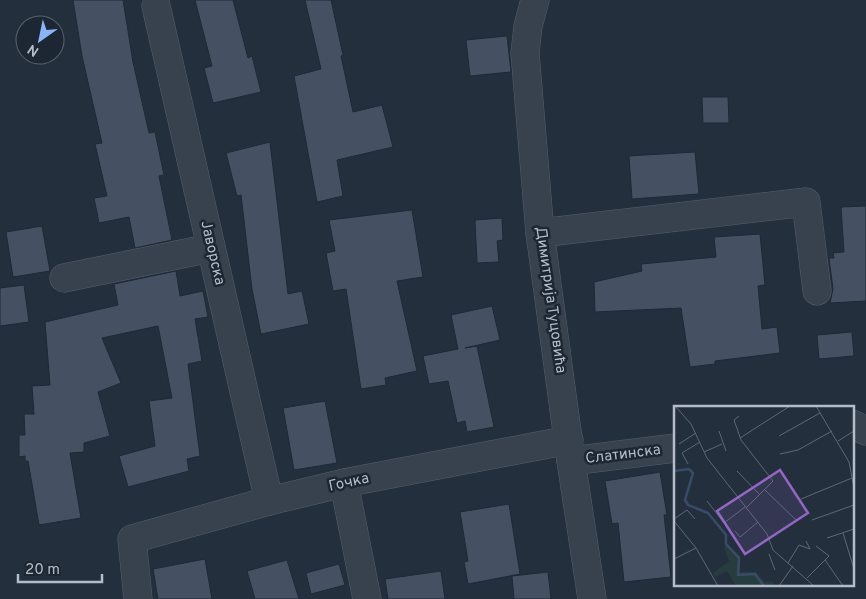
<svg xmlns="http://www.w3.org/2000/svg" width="866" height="599" font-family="Overpass,sans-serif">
	<rect width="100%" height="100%" fill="#242f3e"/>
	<!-- building -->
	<g fill="#455162" stroke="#1f2835">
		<polygon points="73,0 123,0 133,62 149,133 155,132 164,175 159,176 172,240 135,248 129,217 99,223 94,198 107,196 95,144 102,143 82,56"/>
		<polygon points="195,0 233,0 248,58 252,56 261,92 213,103 204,68 212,66"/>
		<polygon points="305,0 331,0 343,55 341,56 353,112 382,105 393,147 337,160 343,196 317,202 294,76 321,69"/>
		<polygon points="507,36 511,72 470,76 466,40"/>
		<polygon points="702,97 728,97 729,123 703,123"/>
		<polygon points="270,142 288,294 302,291 309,324 261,334 252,289 241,195 237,196 226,153"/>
		<polygon points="695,152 699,194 632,199 629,156"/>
		<polygon points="866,206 866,301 830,303 833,289 829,258 834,258 833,253 844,252 841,207"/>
		<polygon points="412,210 423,277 397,281 417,371 385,378 386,385 361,389 346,289 333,291 326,253 335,251 329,220"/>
		<polygon points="502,218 503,240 497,241 499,262 477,263 475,220"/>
		<polygon points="42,226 50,271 13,277 6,232"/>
		<polygon points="760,234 765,285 758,286 762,329 777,327 780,353 715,361 715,364 690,367 681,308 595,312 594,282 642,271 641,264 716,257 714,237"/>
		<polygon points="176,271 180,296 203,291 208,317 195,319 202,361 188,364 200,456 187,459 189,471 128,487 119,456 155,446 149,401 172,398 158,326 102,338 121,383 98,392 110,436 84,443 84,452 70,453 81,518 39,525 28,461 25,461 25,456 19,457 19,435 25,435 24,414 34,414 32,386 50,385 45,322 118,305 114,284"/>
		<polygon points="24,285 29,322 0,326 0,288"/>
		<polygon points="492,306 500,340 465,348 477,346 494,427 467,432 465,421 457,423 448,381 429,384 423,356 458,349 451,315"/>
		<polygon points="852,332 854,356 819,359 817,335"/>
		<polygon points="325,401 337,463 294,470 283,408"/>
		<polygon points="660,472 667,515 664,515 671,577 624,582 618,523 612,524 605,481"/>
		<polygon points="509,504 520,574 468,584 464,562 468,561 460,512"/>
		<polygon points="205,559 212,599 158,599 153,569"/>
		<polygon points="287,560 299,599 255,599 247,571"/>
		<polygon points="339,564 345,585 311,594 306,573"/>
		<polygon points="441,571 445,599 388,599 385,579"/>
		<polygon points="548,572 551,599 514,599 512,576"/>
	</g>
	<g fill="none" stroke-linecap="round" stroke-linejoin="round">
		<defs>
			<g id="minor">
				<polyline points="535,0 528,26 525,53 540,233 571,461 592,599"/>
				<polyline points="156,6 269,501"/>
				<polyline points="540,233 806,202 817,291"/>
				<polyline points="64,278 211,248"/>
				<polyline points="852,424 866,431"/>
				<polyline points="571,461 675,448"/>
				<polyline points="344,483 367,599"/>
				<polyline points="138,599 132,539 269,501 344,483 569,440"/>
			</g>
		</defs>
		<!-- minor casing -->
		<use href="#minor" stroke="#565f6c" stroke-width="29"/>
		<!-- minor -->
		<use href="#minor" stroke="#38414e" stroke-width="28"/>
	</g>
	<g text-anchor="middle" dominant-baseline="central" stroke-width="5" stroke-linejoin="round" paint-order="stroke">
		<!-- street labels -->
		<g font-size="15" fill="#b4bcc9" stroke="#1d2633">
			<text transform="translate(212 253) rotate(77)">Јаворска</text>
			<text transform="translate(550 300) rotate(82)">Димитрија Туцовића</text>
			<text transform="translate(623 455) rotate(-7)">Слатинска</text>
			<text transform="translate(349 483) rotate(-12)">Гочка</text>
		</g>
	</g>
	<!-- overview -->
	<g transform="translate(674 406)">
		<rect width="180" height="180" fill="#242f3e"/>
		<path d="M53 138 66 150V166H82L91 176 97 175 102 180H62L53 165 41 171 39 167 55 155 50 141Z" fill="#263c3f"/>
		<path fill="none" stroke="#394c67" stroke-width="2.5" d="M0 65 15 63 19 67 11 94 14 99 34 107 52 129V138L65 152 64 169 81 168 90 180"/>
		<path fill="none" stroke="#5e6776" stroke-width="1" d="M1 0 17 18 33 52 93 128 99 144 140 180M142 0 175 56 180 82M65 10 60 14 67 34 99 75 72 102M45 25 52 45M105 30 146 7M66 32 116 0M164 35 180 25M5 38 22 27M30 46 48 38M106 48 124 44 158 25M14 58 8 47 26 36M63 65 86 89M91 84 122 114M127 93 178 72M33 95 50 117 71 101M0 113 13 104 21 113M138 114 180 99M0 115 22 142 44 180M61 125 66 131 84 116M169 127 180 163M153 132 180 123M95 148 101 164M0 153 22 142M151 154 169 180M114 157 125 139 136 143 132 135M133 172 155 150 142 140M105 180 119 160"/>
		<path fill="#9266c3" fill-opacity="0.15" stroke="#9266c3" stroke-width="2.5" d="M106 64 134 107 71 148 43 105Z"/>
		<rect width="180" height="180" fill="none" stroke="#b4bcc9" stroke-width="2.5"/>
	</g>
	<!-- north arrow -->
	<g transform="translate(40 40) rotate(213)"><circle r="24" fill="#1d2633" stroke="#59626f"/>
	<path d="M0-4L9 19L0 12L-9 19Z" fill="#8ab4f8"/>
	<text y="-8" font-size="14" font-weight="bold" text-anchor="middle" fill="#b4bcc9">N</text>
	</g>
	<!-- scale -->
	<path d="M18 574v8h84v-8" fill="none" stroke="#b4bcc9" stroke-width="2.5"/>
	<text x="25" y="574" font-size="15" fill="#b4bcc9" stroke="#1d2633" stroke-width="4" paint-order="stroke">20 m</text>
</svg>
